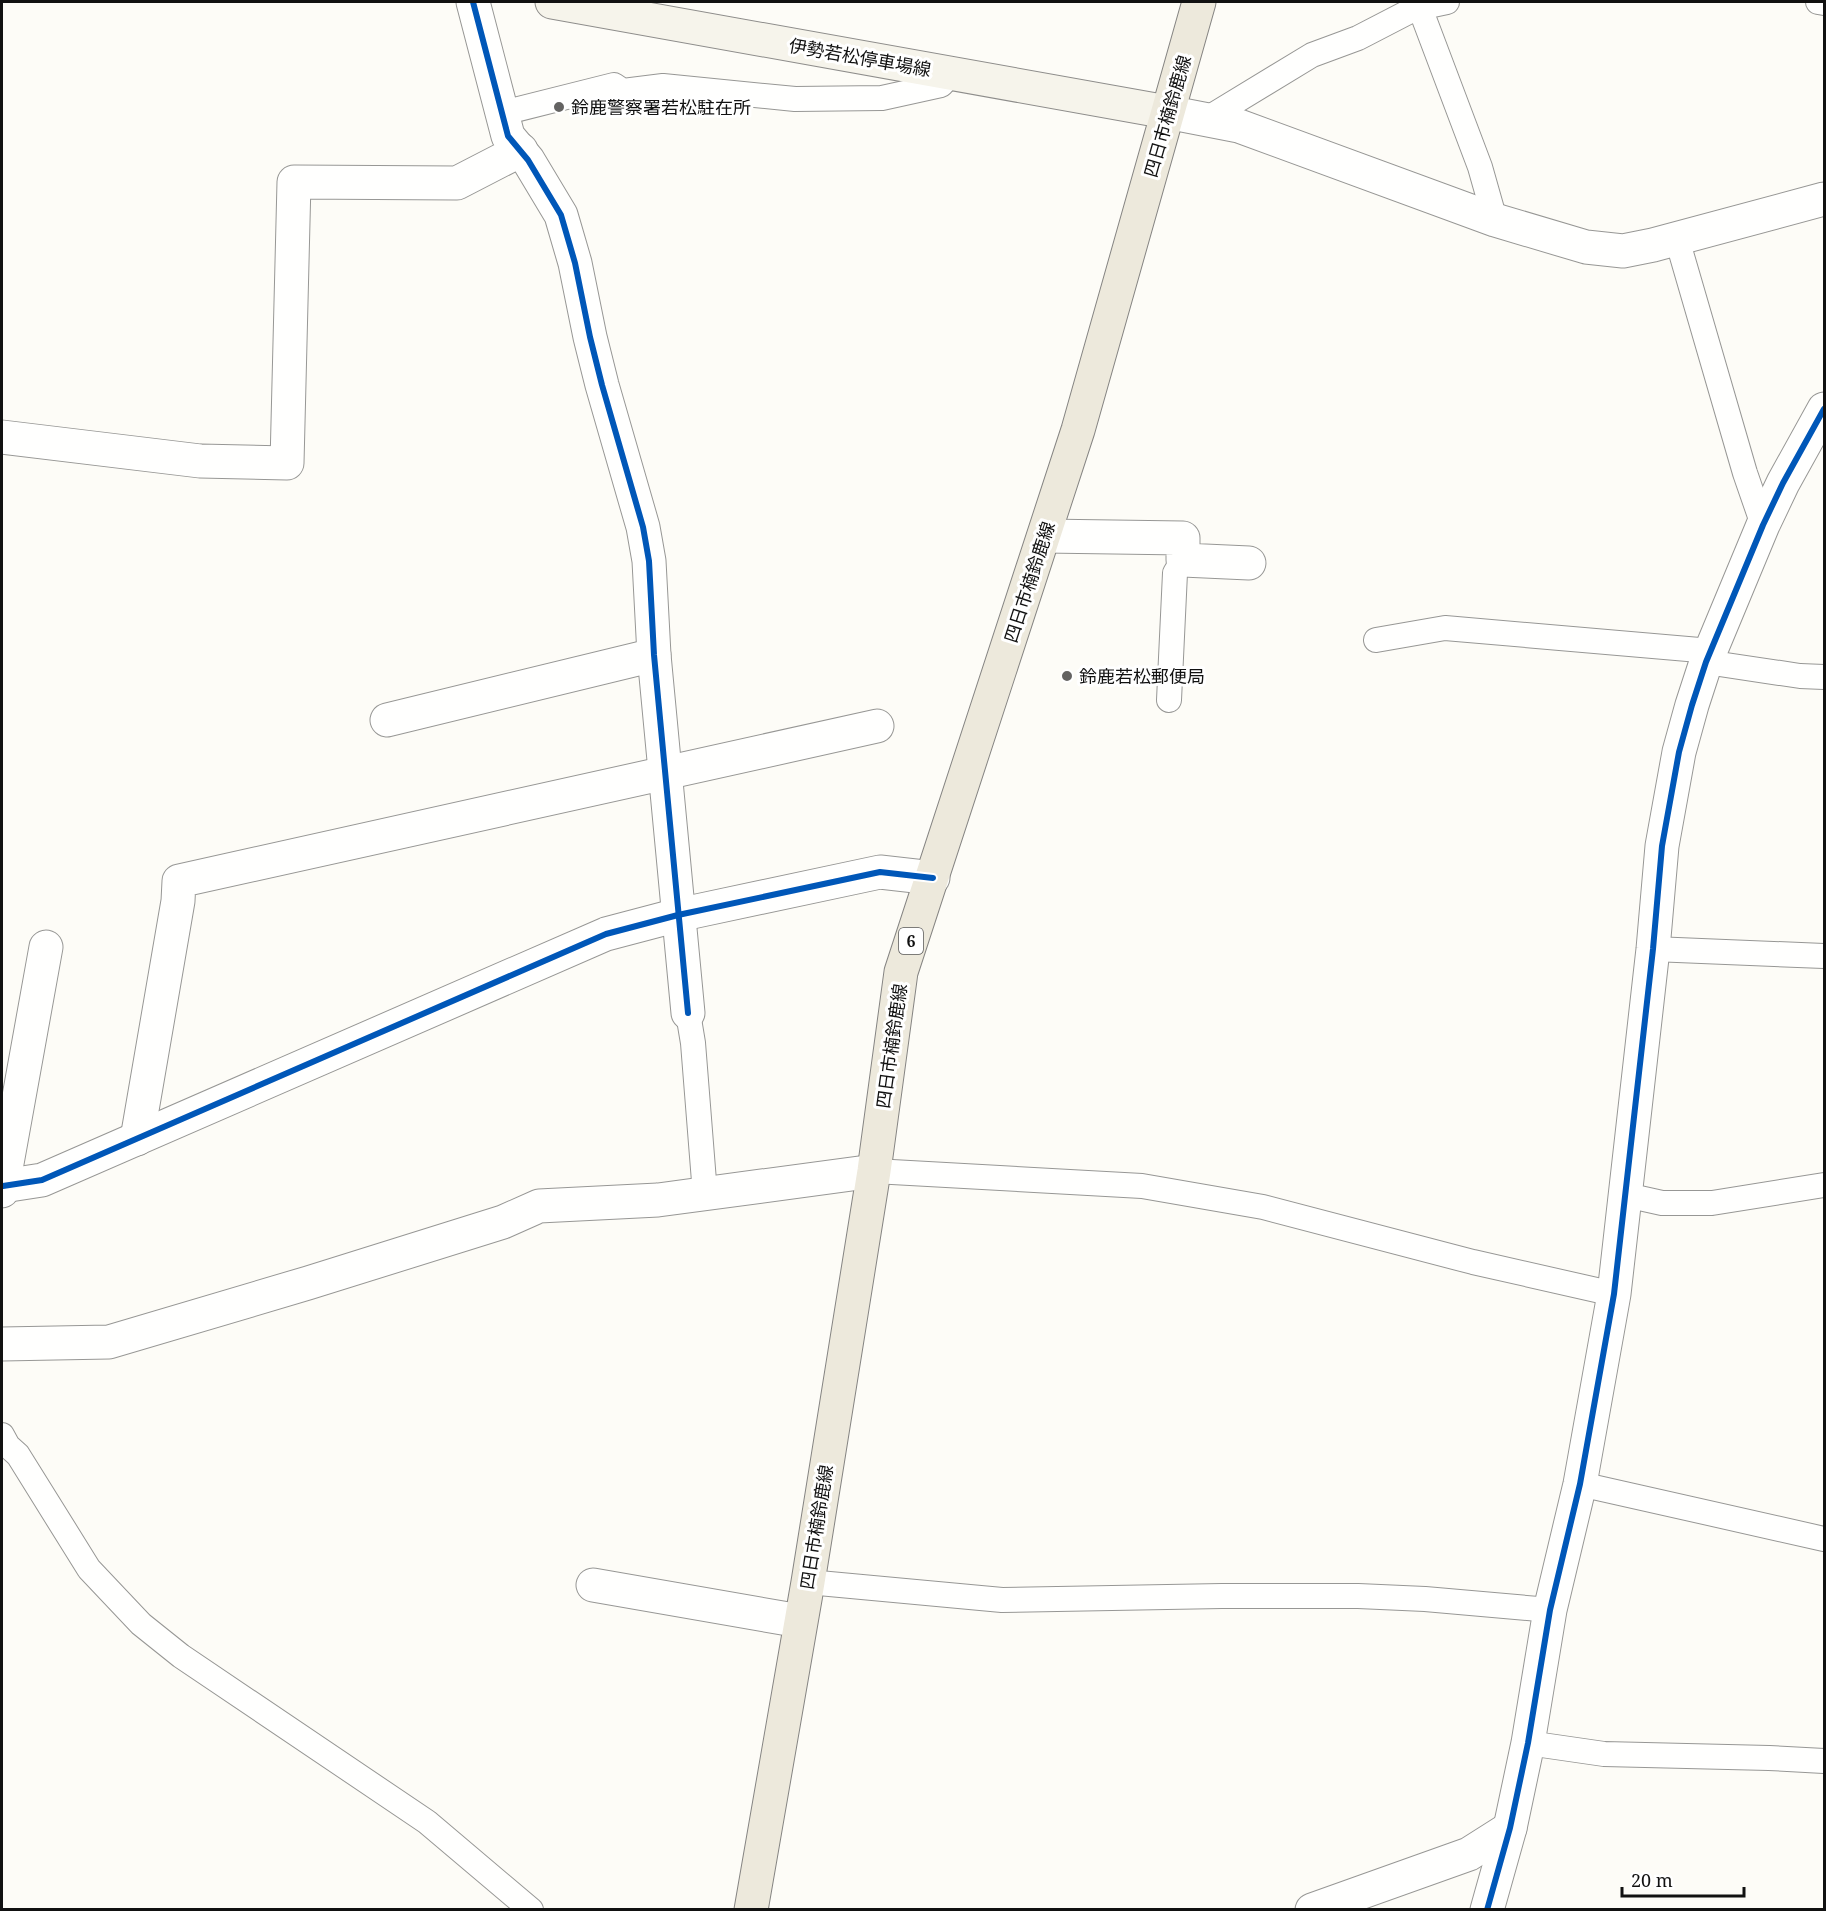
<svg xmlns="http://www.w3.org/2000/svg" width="1826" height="1911" font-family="'Noto Serif','Noto Sans JP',serif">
	<rect width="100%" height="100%" fill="#fdfcf7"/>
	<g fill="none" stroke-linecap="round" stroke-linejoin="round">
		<defs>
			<g id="service">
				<polyline points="1818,2 1824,3"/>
				<polyline points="1420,8 1480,167 1495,220"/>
				<polyline points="503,113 614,85 623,91 663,86 795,99 882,98 941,85 951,74"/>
				<polyline points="1205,120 1312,55 1358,38 1414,9 1447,2"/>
				<polyline points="1677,239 1745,473 1763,525"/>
				<polyline points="1376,640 1445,628 1711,651"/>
				<polyline points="1706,662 1800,676 1824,677"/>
				<polyline points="1169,700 1175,573 1183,560"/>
				<polyline points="1653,949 1824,956"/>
				<polyline points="688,1013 693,1043 705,1194"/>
				<polyline points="874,1171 1142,1186 1263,1207 1473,1262 1614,1294"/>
				<polyline points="1626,1195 1662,1203 1712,1203 1824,1185"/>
				<polyline points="2,1435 8,1446 18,1455 89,1569 141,1624 181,1656 427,1822 531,1910"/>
				<polyline points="1580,1484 1824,1539"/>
				<polyline points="808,1582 1002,1600 1222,1596 1358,1596 1425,1599 1550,1610"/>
				<polyline points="1528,1743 1604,1754 1769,1758 1824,1761"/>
			</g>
			<g id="minor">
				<polyline points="473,2 508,136 528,160 561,215 575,263 590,337 602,385 643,527 649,561 654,655 688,1013"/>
				<polyline points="1167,112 1239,126 1495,220 1586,247 1623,251 1653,245 1824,199"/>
				<polyline points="2,437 200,461 287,463 294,182 457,183 521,150"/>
				<polyline points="1044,536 1183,538 1183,560 1249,563"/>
				<polyline points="387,720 654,655"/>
				<polyline points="137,1139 178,901 179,881 877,726"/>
				<polyline points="3,1186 42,1180 606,934 678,915 880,872 933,878"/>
				<polyline points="2,1191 46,947"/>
				<polyline points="2,1344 109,1342 308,1283 503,1222 539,1206 658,1200 874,1171"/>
				<polyline points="593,1585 800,1621"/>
				<polyline points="1312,1910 1469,1854 1510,1828"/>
				<polyline points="1487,1910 1510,1828 1528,1743 1550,1610 1580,1484 1614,1294 1653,949 1662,846 1679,752 1692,705 1706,662 1763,525 1783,483 1824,409"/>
			</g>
			<polyline id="secondary" points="552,2 1167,112"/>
			<polyline id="primary" points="751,1910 808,1582 874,1171 901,972 1078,430 1199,2"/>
		</defs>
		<!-- service casing -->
		<use href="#service" stroke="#979795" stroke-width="26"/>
		<!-- minor casing -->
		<use href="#minor" stroke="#979795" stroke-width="35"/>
		<!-- secondary casing -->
		<use href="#secondary" stroke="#8e8d8b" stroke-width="35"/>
		<!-- primary casing -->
		<use href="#primary" stroke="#858482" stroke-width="35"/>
		<!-- service -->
		<use href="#service" stroke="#fffffe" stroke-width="24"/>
		<!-- minor -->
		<use href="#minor" stroke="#fffffe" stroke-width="33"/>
		<!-- secondary -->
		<use href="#secondary" stroke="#f6f4eb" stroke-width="33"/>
		<!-- primary -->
		<use href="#primary" stroke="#ede9dc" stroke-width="33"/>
		<defs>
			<g id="cycleway">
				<polyline points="473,2 508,136 528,160 561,215 575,263 590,337 602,385 643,527 649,561 654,655 688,1013"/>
				<polyline points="3,1186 42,1180 606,934 678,915 880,872 933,878"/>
				<polyline points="1487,1910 1510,1828 1528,1743 1550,1610 1580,1484 1614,1294 1653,949 1662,846 1679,752 1692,705 1706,662 1763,525 1783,483 1824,409"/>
			</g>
		</defs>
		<!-- cycleway casing -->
		<use href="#cycleway" stroke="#fff" stroke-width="10"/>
		<!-- cycleway -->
		<use href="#cycleway" stroke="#0057b8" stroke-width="6"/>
	</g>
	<!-- markers -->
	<g fill="#646362" stroke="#fff" stroke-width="2">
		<circle cx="559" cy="107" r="6"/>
		<circle cx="1067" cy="676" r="6"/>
	</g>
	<g text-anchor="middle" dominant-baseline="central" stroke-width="6" stroke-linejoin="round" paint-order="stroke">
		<!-- shield labels -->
		<rect fill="#fff" stroke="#585858" stroke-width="1.5" x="899" y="928" width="24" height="26" rx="4.5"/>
		<g font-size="16" font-weight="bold" fill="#111">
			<text x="911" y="941">6</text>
		</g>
		<!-- street labels -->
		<g font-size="18" fill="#111" stroke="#fff">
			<text transform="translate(860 57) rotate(10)">伊勢若松停車場線</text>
			<text transform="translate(1167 116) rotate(-74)">四日市楠鈴鹿線</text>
			<text transform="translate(1029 582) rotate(-72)">四日市楠鈴鹿線</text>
			<text transform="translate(891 1046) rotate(-82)">四日市楠鈴鹿線</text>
			<text transform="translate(816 1527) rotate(-81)">四日市楠鈴鹿線</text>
		</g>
		<!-- poi labels -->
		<g font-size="18" fill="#111" stroke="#fff" text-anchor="start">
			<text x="571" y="107">鈴鹿警察署若松駐在所</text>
			<text x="1079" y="676">鈴鹿若松郵便局</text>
		</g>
	</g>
	<!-- border -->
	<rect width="1826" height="1911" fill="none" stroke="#111111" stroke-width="6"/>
	<!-- scale -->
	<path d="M1622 1887v9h122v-9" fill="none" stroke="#111111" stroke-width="3"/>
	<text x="1631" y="1887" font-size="18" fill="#111111" stroke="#ffffff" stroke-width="4.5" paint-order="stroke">20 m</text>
</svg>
